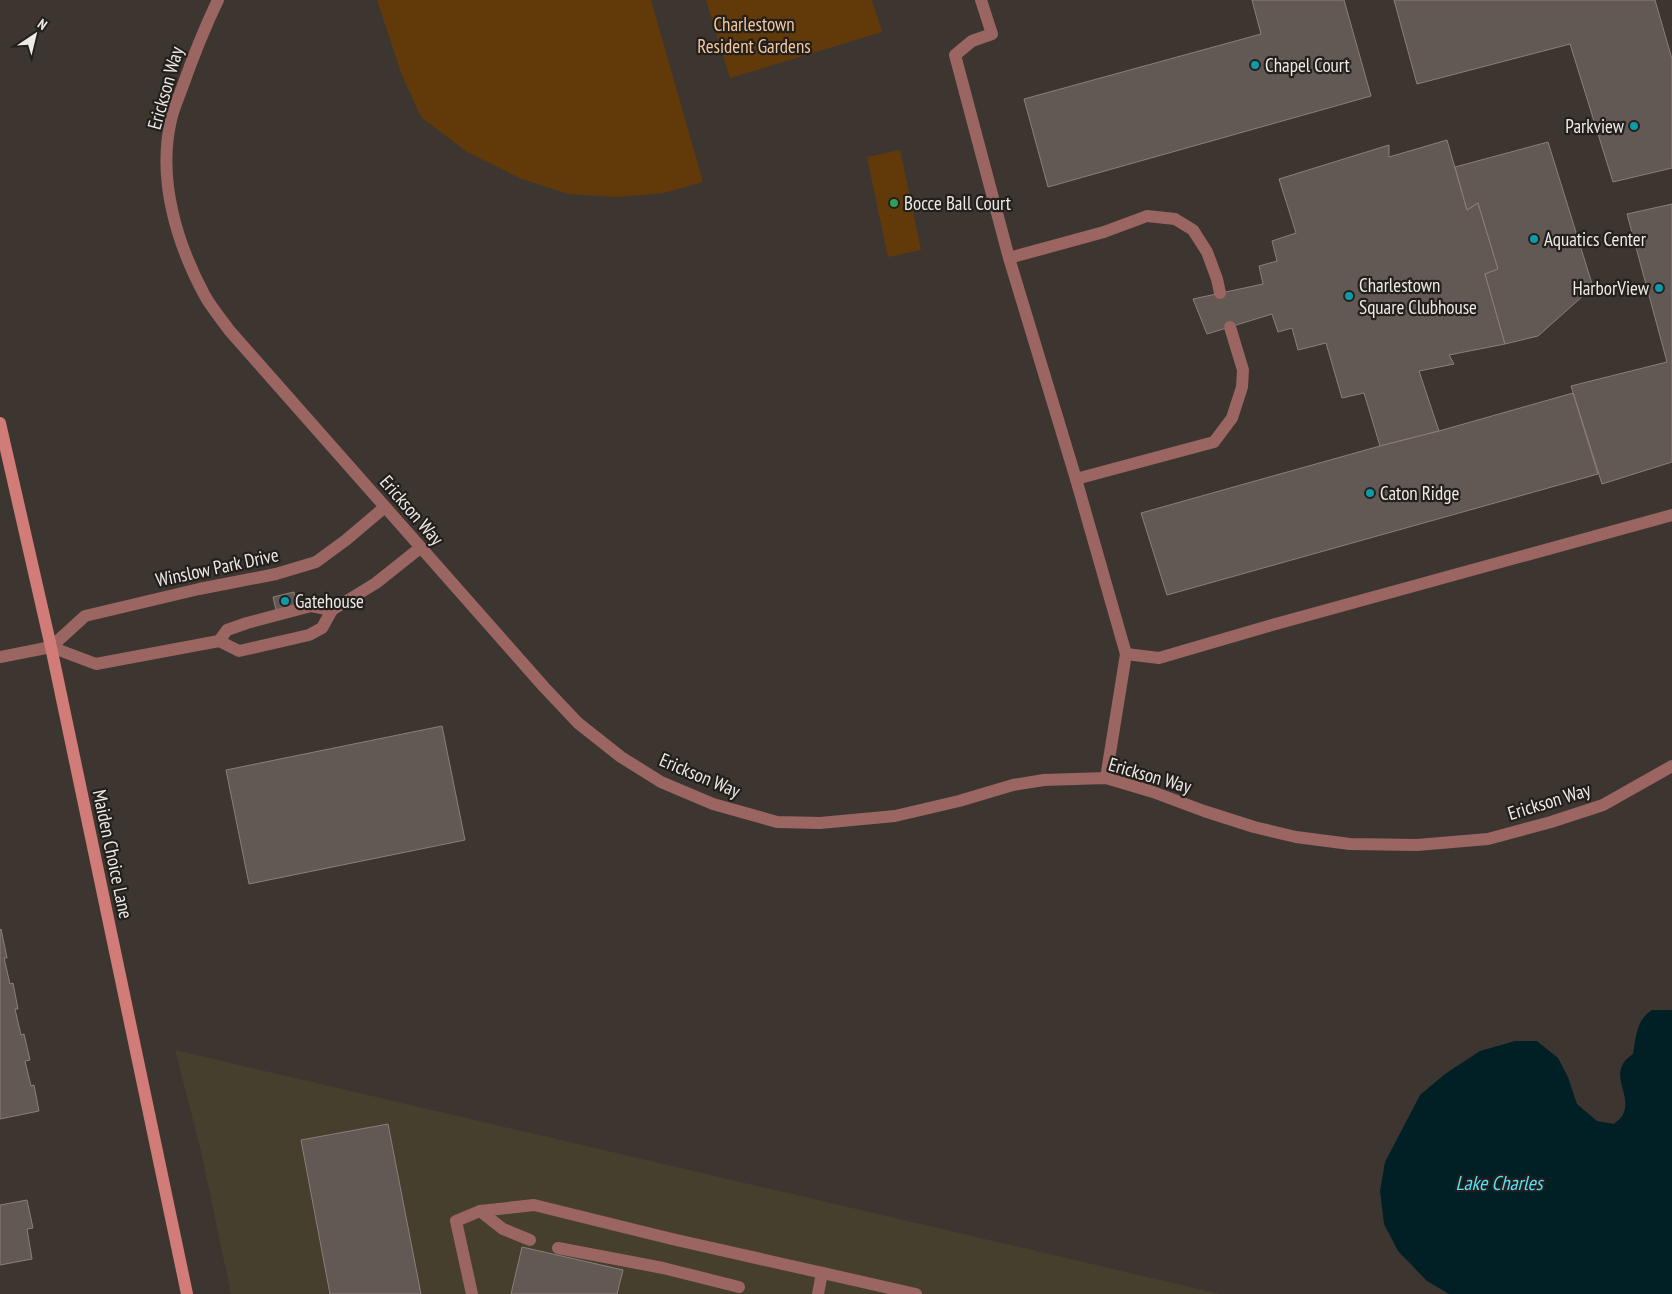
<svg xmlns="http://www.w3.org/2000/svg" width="1672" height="1294" font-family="'PT Sans Narrow',sans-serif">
	<rect width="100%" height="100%" fill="#3d3630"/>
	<!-- commercial -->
	<polygon fill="#463f2d" points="175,1050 1220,1294 231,1294 201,1151"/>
	<!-- green -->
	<g fill="#623a0a">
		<polygon points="377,0 651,0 703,182 664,193 616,197 569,194 522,179 467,152 421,117 401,73"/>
		<polygon points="706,0 872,0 882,32 730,78"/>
		<polygon points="900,150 921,250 888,257 867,157"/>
	</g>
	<!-- water -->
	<path fill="#002025" d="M1652 1010H1672V1294H1449L1427 1281 1398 1251 1384 1224 1380 1191 1385 1162 1420 1095 1445 1074 1480 1051 1515 1041H1537L1558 1058 1568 1077 1577 1104 1597 1121 1614 1124C1616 1122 1620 1119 1622 1116 1635 1095 1604 1073 1633 1054 1636 1037 1636 1020 1652 1010Z"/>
	<!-- building -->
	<g fill="#625854" stroke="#8a7f7b">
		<polygon points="1252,0 1344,0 1371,96 1048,187 1024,99 1261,34"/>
		<polygon points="1394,0 1655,0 1672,59 1672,168 1613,182 1570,44 1417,84"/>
		<polygon points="1447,140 1467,210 1478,203 1498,269 1485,274 1505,344 1449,355 1454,364 1419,371 1439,431 1380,446 1364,393 1342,398 1326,343 1298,350 1292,328 1278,332 1272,314 1207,334 1193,299 1263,284 1259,266 1277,261 1272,241 1296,233 1279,179 1389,145 1389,157"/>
		<polygon points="1548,142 1593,287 1538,336 1505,344 1485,274 1498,269 1478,203 1467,210 1455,167"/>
		<polygon points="1672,204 1672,462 1602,484 1571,386 1667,362 1627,214"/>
		<polygon points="1573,393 1598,474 1167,595 1141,513 1380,446 1439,431"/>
		<polygon points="294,592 297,606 276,610 273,597"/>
		<polygon points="442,726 465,840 249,884 226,770"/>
		<polygon points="1,929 7,958 4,958 10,984 13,983 18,1009 15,1009 21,1035 24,1034 30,1060 25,1061 31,1086 34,1085 39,1111 0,1119 0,930"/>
		<polygon points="388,1124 421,1294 330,1294 301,1140"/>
		<polygon points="27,1200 33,1228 27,1229 32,1259 0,1265 0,1205"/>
		<polygon points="522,1247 623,1270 617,1294 511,1294"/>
	</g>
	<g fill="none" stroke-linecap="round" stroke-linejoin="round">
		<!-- lane -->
		<g stroke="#9b6562" stroke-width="12">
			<polyline points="981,0 992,34 972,41 955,55 1009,258 1076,479 1126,654 1106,778"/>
			<polyline points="1009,258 1104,232 1147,216 1175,219 1193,230 1207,252 1217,279 1220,293"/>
			<polyline points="1076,479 1214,442 1232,418 1242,387 1243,370 1230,327"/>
			<polyline points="1126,654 1159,658 1272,625 1672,515"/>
			<polyline points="480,1211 503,1229 530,1240"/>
			<polyline points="558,1248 663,1268 739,1287"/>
			<polyline points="472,1294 456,1221 480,1211 534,1205 672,1239 916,1294"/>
			<polyline points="818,1294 822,1273"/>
		</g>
		<!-- street -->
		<g stroke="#9b6562" stroke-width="12">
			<path d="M218 0C204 29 193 57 182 88 178 99 173 110 171 120 157 180 177 244 205 296 212 308 221 319 229 330L544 687 578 723 621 757 661 782 713 804 777 822 820 823 895 816 959 801 1013 785 1044 780 1106 778 1153 792 1204 811 1254 827 1296 837 1350 844 1417 845 1488 839 1551 822 1603 805 1672 766"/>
			<polyline points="219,641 239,651 309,635 322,628 332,610"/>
			<polyline points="51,647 96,664 219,641 227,630 247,623 311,606 332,610 376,583 420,548"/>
			<polyline points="0,657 51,647 85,616 199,589 276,574 316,562 346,540 385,507"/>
		</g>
		<!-- secondary -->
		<polyline stroke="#d17c78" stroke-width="12" points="0,423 51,647 187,1294"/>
	</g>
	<!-- markers -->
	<g fill="#0f9aa8" stroke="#221f1c" stroke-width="2">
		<circle cx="1255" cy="65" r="5"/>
		<circle cx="1634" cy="126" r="5"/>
		<circle cx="1534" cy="239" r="5"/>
		<circle cx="1659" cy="288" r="5"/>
		<circle cx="1349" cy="296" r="5"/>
		<circle cx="1370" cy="493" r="5"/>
		<circle cx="285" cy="601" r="5"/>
	</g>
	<circle fill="#2e9e5b" stroke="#221f1c" stroke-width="2" cx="894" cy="203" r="5"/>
	<g text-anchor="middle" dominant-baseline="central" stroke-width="4.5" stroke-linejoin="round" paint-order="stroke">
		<!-- park labels -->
		<g font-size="19" fill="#f4c79d" stroke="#221f1c">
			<text x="754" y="24">Charlestown<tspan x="754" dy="22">Resident Gardens</tspan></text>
		</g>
		<!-- poi labels -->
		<g font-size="19" fill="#eeeae6" stroke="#221f1c" text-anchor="start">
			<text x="1265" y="65">Chapel Court</text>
			<text x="1624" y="126" text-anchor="end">Parkview</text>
			<text x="904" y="203">Bocce Ball Court</text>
			<text x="1544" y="239">Aquatics Center</text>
			<text x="1359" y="285">Charlestown<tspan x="1359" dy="22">Square Clubhouse</tspan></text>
			<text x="1649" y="288" text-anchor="end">HarborView</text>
			<text x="1380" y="493">Caton Ridge</text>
			<text x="295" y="601">Gatehouse</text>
		</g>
		<!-- street labels -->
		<g font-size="19" fill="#eeeae6" stroke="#221f1c">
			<text transform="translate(165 88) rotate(-74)">Erickson Way</text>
			<text transform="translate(412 510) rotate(49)">Erickson Way</text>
			<text transform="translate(217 567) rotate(-12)">Winslow Park Drive</text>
			<text transform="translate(700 775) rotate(23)">Erickson Way</text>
			<text transform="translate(1150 775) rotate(16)">Erickson Way</text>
			<text transform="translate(1549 801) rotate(-17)">Erickson Way</text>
			<text transform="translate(113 854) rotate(78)">Maiden Choice Lane</text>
		</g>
		<!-- water labels -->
		<g font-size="20" font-style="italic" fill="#4fe2fa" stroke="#221f1c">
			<text x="1499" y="1183">Lake Charles</text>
		</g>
	</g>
	<!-- north arrow -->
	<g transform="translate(35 35) rotate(35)" stroke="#221f1c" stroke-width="4" paint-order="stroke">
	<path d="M0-4L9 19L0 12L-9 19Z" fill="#eeeae6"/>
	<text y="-8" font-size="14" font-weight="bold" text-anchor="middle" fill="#eeeae6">N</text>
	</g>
</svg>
